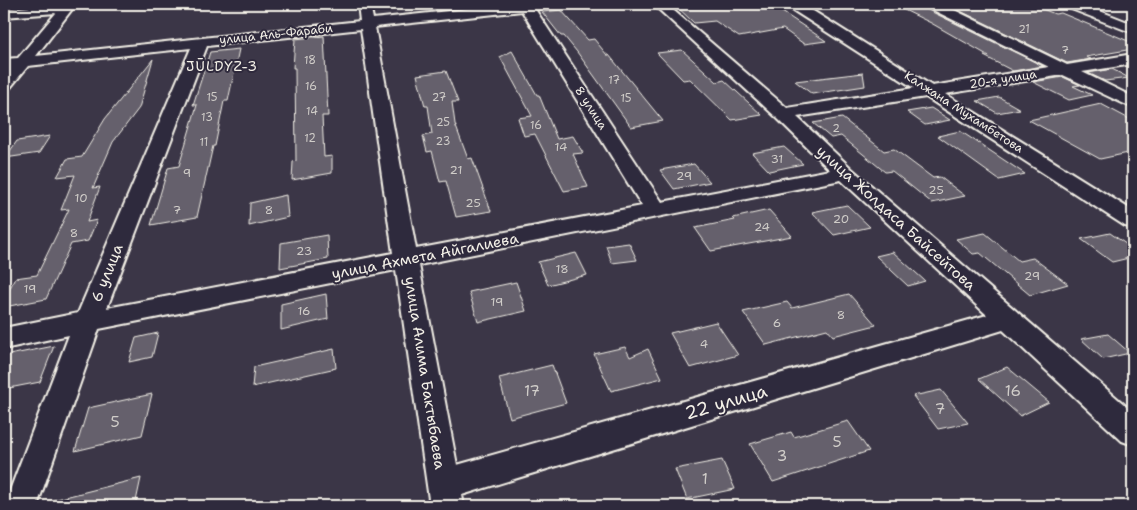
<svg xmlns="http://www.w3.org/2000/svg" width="1137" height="510" font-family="'Shantell Sans',sans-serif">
	<rect width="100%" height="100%" fill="#3b3647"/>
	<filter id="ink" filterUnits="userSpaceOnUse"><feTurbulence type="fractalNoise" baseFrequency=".02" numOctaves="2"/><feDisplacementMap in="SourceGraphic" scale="10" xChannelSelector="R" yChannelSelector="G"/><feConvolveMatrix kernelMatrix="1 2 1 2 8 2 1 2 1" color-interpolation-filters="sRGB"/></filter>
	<g filter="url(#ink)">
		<!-- building -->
		<g fill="#65616c" stroke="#f4f1e8">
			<polygon points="674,4 770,4 826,41 804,44 783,29 739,37 715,21 694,23"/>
			<polygon points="892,4 924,4 926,9 1043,66 1013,71 984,56 989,56 931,23"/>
			<polygon points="946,4 1030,4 1055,14 1061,13 1133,43 1133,49 1086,57 1091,59 1067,63"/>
			<polygon points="561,10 588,40 594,39 607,55 609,55 663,121 631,127 577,52 564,36 561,36 542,12"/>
			<polygon points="324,36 328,116 322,116 324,157 332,156 332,173 292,180 293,162 296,161 295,68 293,68 295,39"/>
			<polygon points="239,49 228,101 224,101 215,146 213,146 197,217 151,225 168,168 179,166 197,105 193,105 210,52"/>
			<polygon points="682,50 717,82 724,80 762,115 732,120 690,79 683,80 657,53"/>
			<polygon points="512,51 537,95 539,95 557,139 573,136 583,153 573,154 588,187 564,191 535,134 524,136 518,118 532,116 500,57"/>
			<polygon points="153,59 139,108 113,142 93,188 100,187 87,222 97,220 88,241 71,244 46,299 4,307 4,300 15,278 37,275 69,209 61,210 75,175 57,177 67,159 82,157 105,119"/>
			<polygon points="1112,69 1129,78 1105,81 1088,73"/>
			<polygon points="446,71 458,102 452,102 455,124 468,159 472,158 491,211 456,217 446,181 440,182 432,151 427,152 423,136 432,134 428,106 425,106 417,75"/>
			<polygon points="863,73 865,86 812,94 795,81"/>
			<polygon points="1063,77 1080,85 1073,86 1092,95 1069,100 1033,82"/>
			<polygon points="999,97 1020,109 997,113 977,101"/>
			<polygon points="1101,104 1133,121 1133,152 1100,159 1029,120"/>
			<polygon points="931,108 950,120 925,125 907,112"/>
			<polygon points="842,118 884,151 894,149 933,178 940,177 965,196 932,203 892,171 885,172 841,136 831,138 813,123"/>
			<polygon points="960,131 983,146 1025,174 999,180 938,136"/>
			<polygon points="50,136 39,153 5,158 17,141"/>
			<polygon points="784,147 803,164 769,171 752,153"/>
			<polygon points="694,164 710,182 674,189 660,170"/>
			<polygon points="286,195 288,217 249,226 250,203"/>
			<polygon points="847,205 870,227 834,235 812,212"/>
			<polygon points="769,210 792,236 711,251 695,228 735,220 733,218"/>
			<polygon points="985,233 1019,261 1033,258 1068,284 1030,295 980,253 973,254 956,239"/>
			<polygon points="1110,233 1133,249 1133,257 1112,262 1081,239"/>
			<polygon points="327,235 328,259 280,268 281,243"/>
			<polygon points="629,243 637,260 612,263 606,246"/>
			<polygon points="893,252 925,281 908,286 876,256"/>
			<polygon points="576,253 587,275 548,285 538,262"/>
			<polygon points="516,282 526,311 478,322 469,292"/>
			<polygon points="326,294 328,319 281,330 281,304"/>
			<polygon points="849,294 876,325 833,336 827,329 766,345 743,312 787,302 792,308"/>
			<polygon points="716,322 738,355 690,368 670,333"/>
			<polygon points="158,333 152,357 129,362 136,338"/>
			<polygon points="1108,334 1130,353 1103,359 1081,339"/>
			<polygon points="54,346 40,382 4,389 4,356"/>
			<polygon points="625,347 630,357 648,349 662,378 611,391 594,354"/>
			<polygon points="334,349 336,368 252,387 254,367"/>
			<polygon points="552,365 566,403 510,418 499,378"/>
			<polygon points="1007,367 1049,402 1020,416 979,379"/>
			<polygon points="941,390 968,423 938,429 913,396"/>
			<polygon points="152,394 142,435 75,451 88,408"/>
			<polygon points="848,421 869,451 773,482 750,444 791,432 794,437"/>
			<polygon points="722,460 735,489 687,499 675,469"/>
			<polygon points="141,478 135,506 49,506 49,501"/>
		</g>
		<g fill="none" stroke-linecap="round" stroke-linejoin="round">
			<defs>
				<g id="minor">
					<path d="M63 4H76L36 56 360 21 358 4H370L373 19 515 4H555L554 7 535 9 662 202 830 170 777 118 653 4H666L787 108 914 88 788 7 787 4H802L932 86 1049 67 927 7 926 4H942L1067 65 1133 54V64L1082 72 1133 97V108L1063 75 945 94 1133 211V228L1125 226 926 97 797 117 852 169 1133 412V445L1122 441 1003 330 462 495 464 506H430L396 270 99 329 37 506H4L69 335 4 349V328L78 313 191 48 28 66 10 88 4 90V75L9 68 4 69V59L18 58 56 13 4 17V9ZM522 11 642 206 416 249 375 27ZM361 29 393 253 107 308 207 46ZM841 180 987 315 457 465 419 265Z"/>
					<polygon points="1065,4 1082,4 1133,24 1133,33 1066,7"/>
				</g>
			</defs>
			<!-- minor casing -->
			<use href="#minor" stroke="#f4f1e8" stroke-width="4"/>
			<!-- minor -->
			<use href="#minor" fill="#2f2a3d" fill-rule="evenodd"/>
		</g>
	</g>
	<g text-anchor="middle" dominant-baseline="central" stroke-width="4" stroke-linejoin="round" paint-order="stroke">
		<!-- far-number labels -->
		<g font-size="11" fill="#d0cdc9">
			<text x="1024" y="29">21</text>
			<text x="1065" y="50">7</text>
			<text x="310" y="60">18</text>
			<text x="614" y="80">17</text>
			<text x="311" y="86">16</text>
			<text x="212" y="97">15</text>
			<text x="439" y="97">27</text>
			<text x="626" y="98">15</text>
			<text x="312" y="111">14</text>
			<text x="207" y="117">13</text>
			<text x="443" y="122">25</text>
			<text x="536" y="125">16</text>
			<text x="836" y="128">2</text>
			<text x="310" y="138">12</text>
			<text x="443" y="141">23</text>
			<text x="204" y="142">11</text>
		</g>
		<!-- far-street labels -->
		<g font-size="12" fill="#f4f1e8" stroke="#2f2a3d">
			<text transform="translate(276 34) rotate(-6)">улица Аль-Фараби</text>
			<text transform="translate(1003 79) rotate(-9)">20-я улица</text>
			<text transform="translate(591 108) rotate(57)">8 улица</text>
			<text transform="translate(964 112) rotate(33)">Калжана Мухамбетова</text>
		</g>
		<!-- number labels -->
		<g font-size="12" fill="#d0cdc9">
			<text x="561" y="147">14</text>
			<text x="777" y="159">31</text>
			<text x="456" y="170">21</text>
			<text x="187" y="173">9</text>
			<text x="684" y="176">29</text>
			<text x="936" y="190">25</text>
			<text x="81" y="198">10</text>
			<text x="473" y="203">25</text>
			<text x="177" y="210">7</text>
			<text x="269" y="210">8</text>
			<text x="841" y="219">20</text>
			<text x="762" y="227">24</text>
			<text x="74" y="233">8</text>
			<text x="304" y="251">23</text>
			<text x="562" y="269">18</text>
			<text x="1032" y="276">29</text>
			<text x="30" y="289">19</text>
			<text x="497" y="302">19</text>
			<text x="304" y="311">16</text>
			<text x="841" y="315">8</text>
			<text x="777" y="323">6</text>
			<text x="704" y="344">4</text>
		</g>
		<!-- far-neighbourhood labels -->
		<g font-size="14" letter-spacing="1" fill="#f4f1e8" stroke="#2f2a3d">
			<text x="222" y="66">JŪLDYZ-3</text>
		</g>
		<!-- street labels -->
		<g font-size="15" fill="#f4f1e8" stroke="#2f2a3d">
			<text transform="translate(896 218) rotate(42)">улица Жолдаса Байсейтова</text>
			<text transform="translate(425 256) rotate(-11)">улица Ахмета Айгалиева</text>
			<text transform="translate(107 273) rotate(-68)">6 улица</text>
			<text transform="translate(425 373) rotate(81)">улица Алима Бактыбаева</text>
		</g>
		<!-- near-number labels -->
		<g font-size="15" fill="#d0cdc9">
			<text x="532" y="391">17</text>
			<text x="1013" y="391">16</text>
			<text x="940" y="409">7</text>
			<text x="115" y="422">5</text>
			<text x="837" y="442">5</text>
			<text x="782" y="456">3</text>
			<text x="705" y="479">1</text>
		</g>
		<!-- near-street labels -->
		<g font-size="18" fill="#f4f1e8" stroke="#2f2a3d">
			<text transform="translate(726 402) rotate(-16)">22 улица</text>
		</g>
	</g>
	<!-- margin -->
	<rect width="1137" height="510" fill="none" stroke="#2f2a3d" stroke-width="20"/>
	<rect x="10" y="10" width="1117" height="490" fill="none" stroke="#f4f1e8" stroke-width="2" filter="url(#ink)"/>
</svg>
